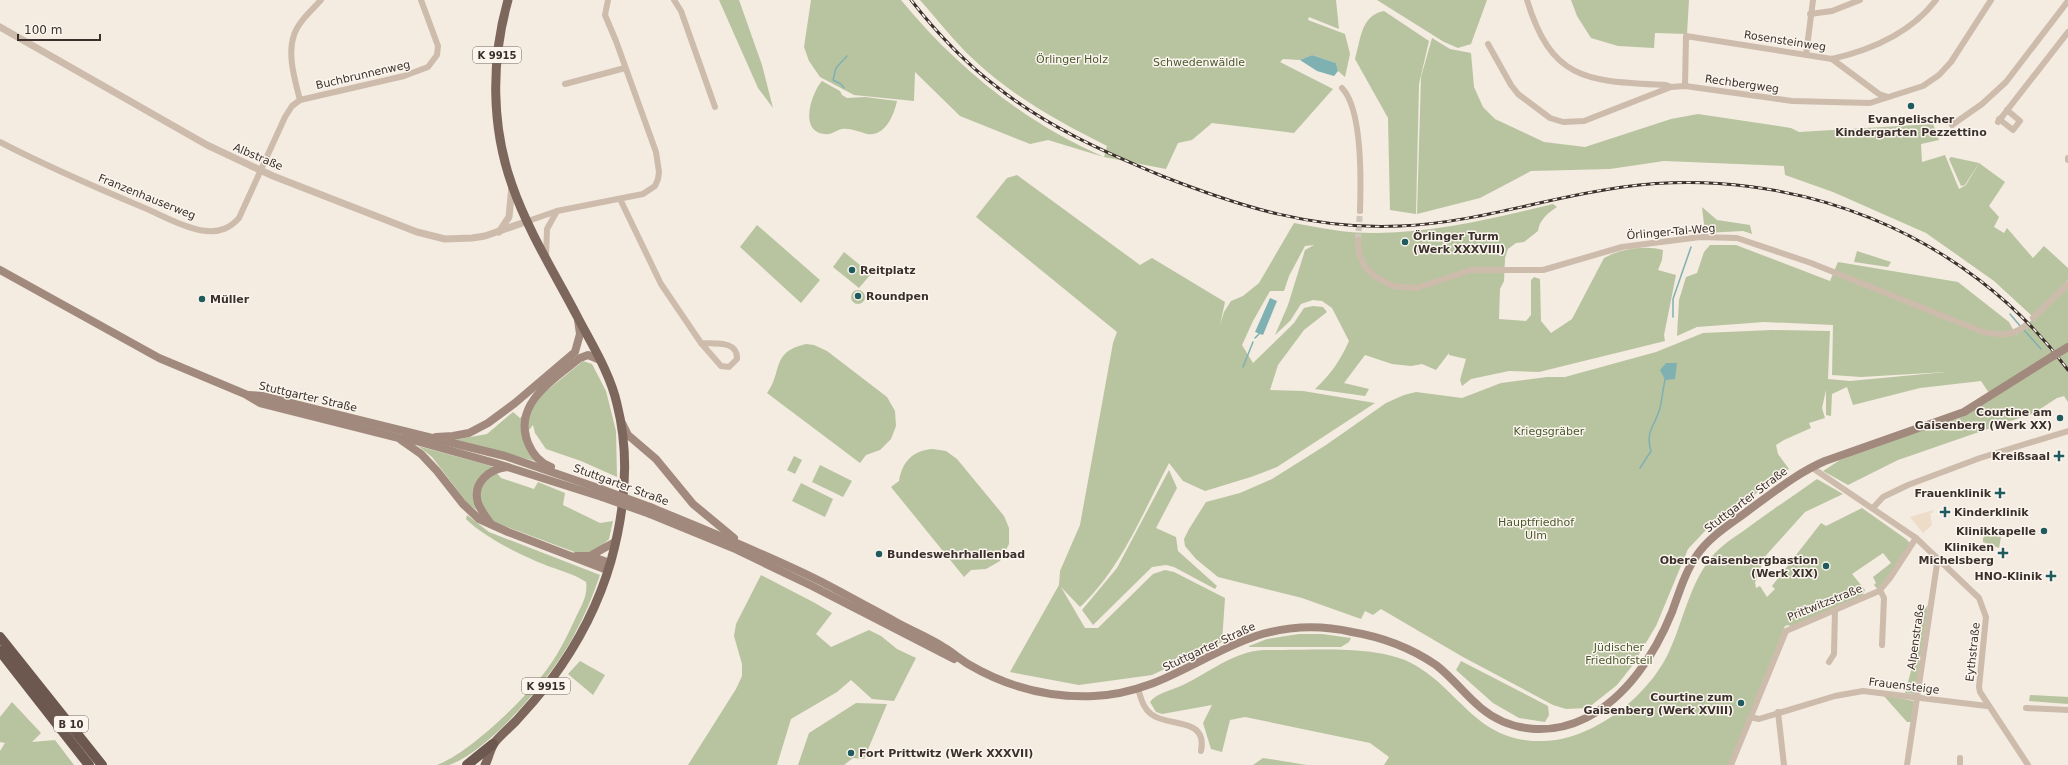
<svg xmlns="http://www.w3.org/2000/svg" width="2068" height="765" font-family="'DejaVu Sans',sans-serif">
	<rect width="100%" height="100%" fill="#f4ebe1"/>
	<!-- green -->
	<g fill="#b8c4a0">
		<polygon points="719,0 739,0 762,65 773,108 758,88"/>
		<path d="M811 0H901C956 67 1025 123 1104 157L1107 146C1059 122 1010 95 971 57 953 40 937 19 920 0H1336L1339 29 1309 17 1308 20 1345 34 1350 54 1345 77 1338 71 1336 63 1312 55 1300 60 1283 59 1280 62 1333 89 1294 133 1212 123 1192 140 1178 143 1166 169 1104 157 1048 140 1030 144 960 116 915 72 914 101 854 95 820 77 809 61 804 47Z"/>
		<polygon points="1377,0 1487,0 1471,44 1458,48 1444,42"/>
		<polygon points="1571,0 1689,0 1687,34 1655,33 1654,48 1618,46 1591,38 1577,16"/>
		<path d="M1384 11 1429 41 1419 84 1416 214 1390 210 1388 118 1355 59C1361 39 1361 15 1384 11Z"/>
		<polygon points="1432,38 1450,49 1471,53 1474,87 1483,107 1495,119 1544,142 1585,147 1671,119 1698,114 1791,128 1799,132 1933,124 1939,140 1921,144 1922,162 1945,155 1959,189 1966,185 1979,163 2005,182 1989,206 1999,217 1994,227 2004,233 2007,228 2033,258 2044,246 2068,268 2068,280 2032,316 1994,281 1926,233 1833,192 1785,175 1784,166 1664,161 1610,169 1531,171 1480,198 1417,214 1421,77"/>
		<path d="M822 81 840 91 842 95 847 98 865 97 897 101C894 115 885 137 867 134 859 132 851 128 842 129 836 130 832 135 825 134 798 132 812 92 822 81Z"/>
		<polygon points="1951,157 1979,163 1965,185 1961,186 1949,159"/>
		<path d="M1017 175 1140 265 1152 258 1225 302 1220 325 1224 312 1231 301 1243 296 1259 283 1294 223C1320 228 1351 234 1378 233 1438 232 1495 218 1553 204L1557 207C1548 213 1539 220 1538 231L1524 242 1516 243 1508 249 1505 258 1504 281 1500 289 1499 319 1526 321 1531 315V280L1534 277 1540 279 1541 321 1551 333 1572 319 1604 258C1620 249 1645 245 1663 250L1662 260 1658 270 1676 275 1664 335 1665 341 1539 372 1509 371 1471 379 1462 386 1460 380 1466 359 1449 355V353L1436 370 1422 364 1411 366 1392 364 1365 355 1344 383 1369 389 1365 396 1315 389C1331 374 1340 361 1349 341L1332 308 1322 301 1313 300 1301 304 1290 321 1275 335 1288 305 1305 250 1314 245 1305 246 1289 276 1284 291H1270L1253 321 1242 345 1253 363 1294 323 1304 308 1313 306 1323 307 1327 312 1304 330 1278 365 1270 390 1303 391 1375 403 1277 467 1251 477 1205 491 1183 481 1169 463C1143 512 1121 569 1080 607L1061 587 1085 628H1098L1153 574 1165 570 1174 572 1225 598 1222 642 1152 675 1079 685 1010 672 1059 585 1060 571 1080 525 1113 343 1117 332 976 217 1007 178Z"/>
		<polygon points="1702,207 1717,220 1750,225 1752,234 1743,231 1705,233"/>
		<polygon points="757,225 820,280 801,303 740,247"/>
		<polygon points="1710,245 1736,245 1830,281 1838,262 1958,282 2009,322 2016,335 2068,285 2068,402 2064,396 2057,398 2034,413 1898,460 1848,485 1823,471 1840,460 1907,433 1960,418 1991,396 1981,381 1920,388 1853,405 1847,387 1832,394 1831,416 1826,415 1826,390 1822,408 1825,418 1809,423 1811,428 1784,440 1776,445 1778,454 1789,469 1705,531 1688,549 1656,626 1632,666 1617,685 1588,708 1566,709 1553,705 1463,657 1381,609 1373,615 1365,611 1361,619 1302,598 1218,577 1196,559 1185,546 1184,539 1189,529 1206,502 1240,493 1272,479 1326,445 1386,403 1404,395 1416,392 1462,398 1501,383 1547,377 1565,377 1656,352 1703,333 1772,330 1830,331 1828,379 1850,381 1946,372 1861,377 1832,375 1833,325 1764,322 1697,327 1677,336 1679,300 1686,277 1697,273 1704,252"/>
		<polygon points="1857,251 1891,262 1888,267 1854,262"/>
		<polygon points="844,252 871,274 859,288 833,267"/>
		<circle cx="858" cy="297" r="7"/>
		<path d="M806 344 814 345 827 351 887 397 895 411 896 426 891 439 880 450 866 455 860 463 767 393C783 372 770 352 806 344Z"/>
		<polygon points="583,361 592,364 606,391 616,431 617,477 581,461 546,449 535,433 533,425 529,430 535,461 454,440 487,434 513,412 520,418 539,397"/>
		<polygon points="418,446 491,466 501,478 534,489 538,482 565,493 563,505 600,523 613,521 609,539 595,552 577,553 494,522 468,504 432,457"/>
		<path d="M933 449 946 451 957 459 1004 516 1009 528V544L1000 561 986 569 971 570 964 577 891 487 899 481C902 462 913 450 933 449Z"/>
		<polygon points="794,456 802,460 795,474 787,470"/>
		<polygon points="820,465 852,481 843,497 812,482"/>
		<polygon points="1169,470 1177,488 1156,528 1176,537 1178,551 1217,586 1215,589 1174,567 1166,565 1152,567 1093,625 1082,610 1117,568"/>
		<path d="M1817 479 1843 494 1805 512 1760 562 1762 570 1755 582 1756 588 1760 586 1767 597 1775 589 1772 586 1821 523 1826 526 1862 508 1906 539 1912 545 1879 591 1874 585 1876 583 1873 577 1891 563 1883 553 1852 574 1865 590 1863 594 1865 598 1790 627 1789 625 1785 626 1730 765H1384L1389 757 1370 743 1245 717 1230 720 1222 752 1211 749 1203 723 1212 705 1162 714 1156 712 1150 702C1156 693 1173 690 1183 685 1204 675 1223 660 1246 653 1258 649 1270 650 1283 650 1320 650 1378 646 1411 663 1461 689 1475 743 1544 741 1593 740 1647 697 1668 654 1682 625 1689 587 1708 562 1716 549 1730 540 1742 532 1767 513 1792 497 1817 479Z"/>
		<polygon points="801,483 833,499 825,517 792,501"/>
		<path d="M467 515 489 532 600 575C593 596 584 617 573 637 553 675 491 750 449 765 446 765 441 765 437 765 469 753 519 704 541 677 556 659 567 637 576 617 582 605 588 595 586 582 573 573 557 570 543 564 520 555 484 537 466 519Z"/>
		<polygon points="1987,534 2001,537 1999,548 1983,542 1983,538"/>
		<polygon points="761,575 815,603 832,613 816,634 831,647 869,630 881,636 897,649 916,658 894,701 872,699 851,680 837,692 791,719 777,765 688,765 736,689 742,676 742,664 734,636 736,624"/>
		<polygon points="1928,605 1915,694 1905,693 1911,671 1924,610"/>
		<polygon points="1299,634 1322,634 1351,638 1349,642 1341,647 1249,647 1249,646 1267,639"/>
		<polygon points="580,661 605,675 593,695 568,674"/>
		<polygon points="1461,661 1548,706 1549,715 1545,722 1519,718 1493,703 1456,670"/>
		<polygon points="1883,695 1914,701 1911,722 1907,722"/>
		<polygon points="2030,695 2068,697 2068,704 2029,701"/>
		<polygon points="12,702 41,733 32,742 55,740 74,765 0,765 0,751 5,743 0,742 0,717"/>
		<polygon points="856,703 887,704 864,759 853,758 844,765 798,765 809,733"/>
		<polygon points="1263,758 1307,765 1253,765"/>
	</g>
	<!-- plaza -->
	<polygon fill="#ecdcc8" points="1933,510 1933,513 1930,513 1932,525 1923,533 1910,517"/>
	<!-- water -->
	<g fill="#7fb0b2">
		<polygon points="1312,55 1336,63 1338,71 1334,76 1317,71 1300,60"/>
		<polygon points="1270,298 1277,301 1263,335 1255,332"/>
		<polygon points="1666,363 1677,363 1675,379 1665,380 1660,370"/>
	</g>
	<g fill="none" stroke-linecap="round" stroke-linejoin="round">
		<!-- stream -->
		<g stroke="#7fb0b2" stroke-width="1.5">
			<polyline points="844,88 841,84 833,80 836,68 847,56"/>
			<polyline points="2010,314 2021,327"/>
			<polyline points="1673,317 1673,299 1691,247"/>
			<polyline points="2024,330 2041,349"/>
			<polyline points="1255,338 1260,333"/>
			<polyline points="1243,367 1253,342"/>
			<path d="M1640 468 1651 451C1645 431 1655 426 1660 408 1662 399 1663 389 1665 380"/>
		</g>
		<!-- minor-tunnel -->
		<g stroke="#cfc6bd" stroke-width="6" stroke-dasharray="6 3" stroke-linecap="butt">
			<polyline points="1358,240 1360,211"/>
			<polyline points="2025,326 2033,318"/>
		</g>
		<!-- minor -->
		<g stroke="#cdbbac" stroke-width="6">
			<polyline points="674,0 681,11 715,107"/>
			<path d="M1527 0C1552 83 1590 81 1666 85L1671 87"/>
			<polyline points="1810,14 1832,11 1860,0"/>
			<polyline points="1488,44 1511,85 1518,94 1550,118 1563,122 1584,121 1671,87 1685,86 1792,101 1870,103 1923,86 1939,75 1951,62 1991,0"/>
			<polyline points="1806,55 1813,0"/>
			<polyline points="1832,59 1879,94 1888,97"/>
			<polyline points="565,84 625,68"/>
			<path d="M1685 86 1686 36 1832 59C1871 50 1911 33 1936 0"/>
			<path d="M1342 88C1363 110 1361 182 1360 211"/>
			<path d="M300 100C295 80 287 55 294 35 298 22 312 10 321 0"/>
			<polyline points="1999,119 2013,130 2020,121 2007,110"/>
			<polyline points="1998,122 2068,32"/>
			<polyline points="1952,125 1982,104 2006,82 2068,1"/>
			<path d="M0 142C48 167 97 188 147 209 163 216 189 230 207 231 221 232 230 228 239 218L285 117 292 106 300 100 404 76 428 67 437 55 438 46 421 0"/>
			<polyline points="2068,158 2068,160"/>
			<path d="M620 199 661 284 701 343 721 366 729 367 737 359C738 340 714 344 701 343"/>
			<polyline points="528,221 557,211 643,194 655,186 658,179 659,172 656,152 616,41 605,15 608,0"/>
			<path d="M1358 240 1359 254 1365 267 1376 277 1393 286 1417 288 1471 270H1543L1622 247 1700 237 1737 238 1811 263 1983 332C2000 335 2010 337 2025 326"/>
			<polyline points="546,257 547,229 557,211"/>
			<polyline points="2033,318 2068,284"/>
			<polyline points="1811,467 1916,538 1979,598 1986,617 1979,687 1980,692 2028,765"/>
			<polyline points="1873,508 1883,497 1908,485 1980,458 2068,431"/>
			<polyline points="1880,590 1884,598 1882,645"/>
			<polyline points="1829,662 1834,654 1835,610"/>
			<path d="M1138 689C1141 698 1143 708 1151 714 1168 728 1208 716 1201 751"/>
			<polyline points="2026,708 2068,710"/>
			<polyline points="1778,712 1784,765"/>
			<polyline points="1750,717 1759,719 1835,696 1863,691 1987,706"/>
			<polyline points="1960,758 1960,765"/>
			<polyline points="1731,765 1786,631 1879,591 1890,578 1916,538"/>
			<polyline points="1907,765 1937,564 1940,560"/>
		</g>
		<!-- tertiary -->
		<g stroke="#cdbbac" stroke-width="7">
			<polyline points="0,27 207,145 273,176 417,232 445,239 472,238 485,236 528,221"/>
			<polyline points="499,232 509,217 512,186"/>
		</g>
		<!-- secondary -->
		<g stroke="#a18a7d" stroke-width="8">
			<polyline points="0,270 159,358 245,394 260,403 399,438 416,441 495,463 602,497"/>
			<polyline points="249,395 262,396 505,456 601,489"/>
			<polyline points="622,423 628,435 656,459 693,504 734,538"/>
			<polyline points="436,437 453,436 469,433 488,423 515,403 575,352 580,334 578,320"/>
			<polyline points="401,440 421,454 437,471 463,504 479,519 508,532 607,570"/>
			<path d="M551 467C540 463 533 455 528 443 512 404 554 379 580 358L588 355 600 360"/>
			<path d="M650 507C708 531 766 554 822 582 847 595 872 609 896 622 912 631 930 638 945 648 953 653 960 659 968 664 1007 687 1049 698 1094 696 1157 694 1200 655 1256 636 1287 626 1321 625 1352 632 1382 637 1411 648 1436 665 1453 678 1465 695 1481 708 1511 733 1552 735 1586 718 1627 697 1655 654 1672 612 1679 593 1685 572 1697 555 1710 536 1731 524 1749 510 1774 492 1797 473 1825 461L1964 412 2053 356"/>
			<polyline points="650,514 733,548 812,586 954,659"/>
			<path d="M491 524C486 517 481 511 478 503 472 483 489 469 507 467"/>
			<polyline points="576,556 590,556 610,563"/>
			<polyline points="590,556 615,542"/>
		</g>
		<!-- primary -->
		<path stroke="#7d675c" stroke-width="9" d="M485 765C489 758 490 748 495 742 501 735 509 728 516 721 528 708 540 694 551 680 577 645 599 603 611 561 625 510 630 455 617 404 610 373 592 345 577 316 555 274 528 231 512 185 491 126 491 60 508 0"/>
		<!-- trunk -->
		<g stroke="#6c584f" stroke-width="10">
			<polyline points="0,637 102,765"/>
			<polyline points="0,651 89,765"/>
			<polyline points="467,765 493,744"/>
		</g>
		<defs>
			<path id="rail" d="M911 0C936 32 964 62 997 87 1046 126 1104 152 1162 176 1241 207 1314 230 1400 226 1476 223 1548 197 1623 187 1792 164 1966 232 2068 370"/>
		</defs>
		<!-- rail casing -->
		<use href="#rail" stroke="#3b302b" stroke-width="3"/>
		<!-- rail -->
		<use href="#rail" stroke="#fbf5ee" stroke-width="1.5" stroke-dasharray="4.5" stroke-linecap="butt"/>
		<!-- secondary-bridge -->
		<g stroke="#a18a7d" stroke-width="8">
			<polyline points="2053,356 2068,347"/>
			<polyline points="601,489 650,507"/>
			<polyline points="602,497 650,514"/>
		</g>
	</g>
	<!-- markers -->
	<g fill="#1f5a5e" stroke="#fbf5ee" stroke-width="1.5">
		<circle cx="1911" cy="106" r="4"/>
		<circle cx="1405" cy="242" r="4"/>
		<circle cx="852" cy="270" r="4"/>
		<circle cx="858" cy="296" r="4"/>
		<circle cx="202" cy="299" r="4"/>
		<circle cx="2060" cy="418" r="4"/>
		<path d="M2057 450h4v4h4v4h-4v4h-4v-4h-4v-4h4z"/>
		<path d="M1998 487h4v4h4v4h-4v4h-4v-4h-4v-4h4z"/>
		<path d="M1943 506h4v4h4v4h-4v4h-4v-4h-4v-4h4z"/>
		<circle cx="2044" cy="531" r="4"/>
		<path d="M2001 547h4v4h4v4h-4v4h-4v-4h-4v-4h4z"/>
		<circle cx="879" cy="554" r="4"/>
		<circle cx="1826" cy="566" r="4"/>
		<path d="M2049 570h4v4h4v4h-4v4h-4v-4h-4v-4h4z"/>
		<circle cx="1741" cy="703" r="4"/>
		<circle cx="851" cy="753" r="4"/>
	</g>
	<g text-anchor="middle" dominant-baseline="central" stroke-width="3" stroke-linejoin="round" paint-order="stroke">
		<!-- shield labels -->
		<g fill="#fbf5ee" stroke="#756b66" stroke-width="1">
			<rect x="473" y="47" width="48" height="16" rx="3"/>
			<rect x="522" y="678" width="48" height="16" rx="3"/>
			<rect x="54" y="716" width="34" height="16" rx="3"/>
		</g>
		<g font-size="10" font-weight="bold" fill="#3b302b">
			<text x="497" y="55">K 9915</text>
			<text x="546" y="686">K 9915</text>
			<text x="71" y="724">B 10</text>
		</g>
		<!-- street labels -->
		<g font-size="11" fill="#3b302b" stroke="#fbf5ee">
			<text transform="translate(1785 41) rotate(9)">Rosensteinweg</text>
			<text transform="translate(363 75) rotate(-13)">Buchbrunnenweg</text>
			<text transform="translate(1742 84) rotate(8)">Rechbergweg</text>
			<text transform="translate(258 157) rotate(23)">Albstraße</text>
			<text transform="translate(147 197) rotate(22)">Franzenhauserweg</text>
			<text transform="translate(1671 232) rotate(-5)">Örlinger-Tal-Weg</text>
			<text transform="translate(308 397) rotate(13)">Stuttgarter Straße</text>
			<text transform="translate(621 485) rotate(20)">Stuttgarter Straße</text>
			<text transform="translate(1746 500) rotate(-37)">Stuttgarter Straße</text>
			<text transform="translate(1825 603) rotate(-22)">Prittwitzstraße</text>
			<text transform="translate(1916 637) rotate(-82)">Alpenstraße</text>
			<text transform="translate(1209 647) rotate(-25)">Stuttgarter Straße</text>
			<text transform="translate(1973 652) rotate(-84)">Eythstraße</text>
			<text transform="translate(1904 686) rotate(7)">Frauensteige</text>
		</g>
		<!-- park labels -->
		<g font-size="11" fill="#4a5a2e" stroke="#fbf5ee">
			<text x="1072" y="59">Örlinger Holz</text>
			<text x="1199" y="62">Schwedenwäldle</text>
			<text x="1549" y="431">Kriegsgräber</text>
			<text x="1536" y="522">Hauptfriedhof<tspan x="1536" dy="13">Ulm</tspan></text>
			<text x="1619" y="647">Jüdischer<tspan x="1619" dy="13">Friedhofsteil</tspan></text>
		</g>
		<!-- poi labels -->
		<g font-size="11" font-weight="bold" fill="#3b302b" stroke="#fbf5ee" text-anchor="end">
			<text x="1911" y="119" text-anchor="middle">Evangelischer<tspan x="1911" dy="13">Kindergarten Pezzettino</tspan></text>
			<text x="1413" y="236" text-anchor="start">Örlinger Turm<tspan x="1413" dy="13">(Werk XXXVIII)</tspan></text>
			<text x="860" y="270" text-anchor="start">Reitplatz</text>
			<text x="866" y="296" text-anchor="start">Roundpen</text>
			<text x="210" y="299" text-anchor="start">Müller</text>
			<text x="2052" y="412">Courtine am<tspan x="2052" dy="13">Gaisenberg (Werk XX)</tspan></text>
			<text x="2050" y="456">Kreißsaal</text>
			<text x="1991" y="493">Frauenklinik</text>
			<text x="1954" y="512" text-anchor="start">Kinderklinik</text>
			<text x="2036" y="531">Klinikkapelle</text>
			<text x="1994" y="547">Kliniken<tspan x="1994" dy="13">Michelsberg</tspan></text>
			<text x="887" y="554" text-anchor="start">Bundeswehrhallenbad</text>
			<text x="1818" y="560">Obere Gaisenbergbastion<tspan x="1818" dy="13">(Werk XIX)</tspan></text>
			<text x="2042" y="576">HNO-Klinik</text>
			<text x="1733" y="697">Courtine zum<tspan x="1733" dy="13">Gaisenberg (Werk XVIII)</tspan></text>
			<text x="859" y="753" text-anchor="start">Fort Prittwitz (Werk XXXVII)</text>
		</g>
	</g>
	<!-- scale -->
	<path d="M18 34v6h82v-6" fill="none" stroke="#3b302b" stroke-width="2"/>
	<text x="24" y="34" font-size="12" fill="#3b302b" stroke="#fbf5ee" stroke-width="3" paint-order="stroke">100 m</text>
</svg>
